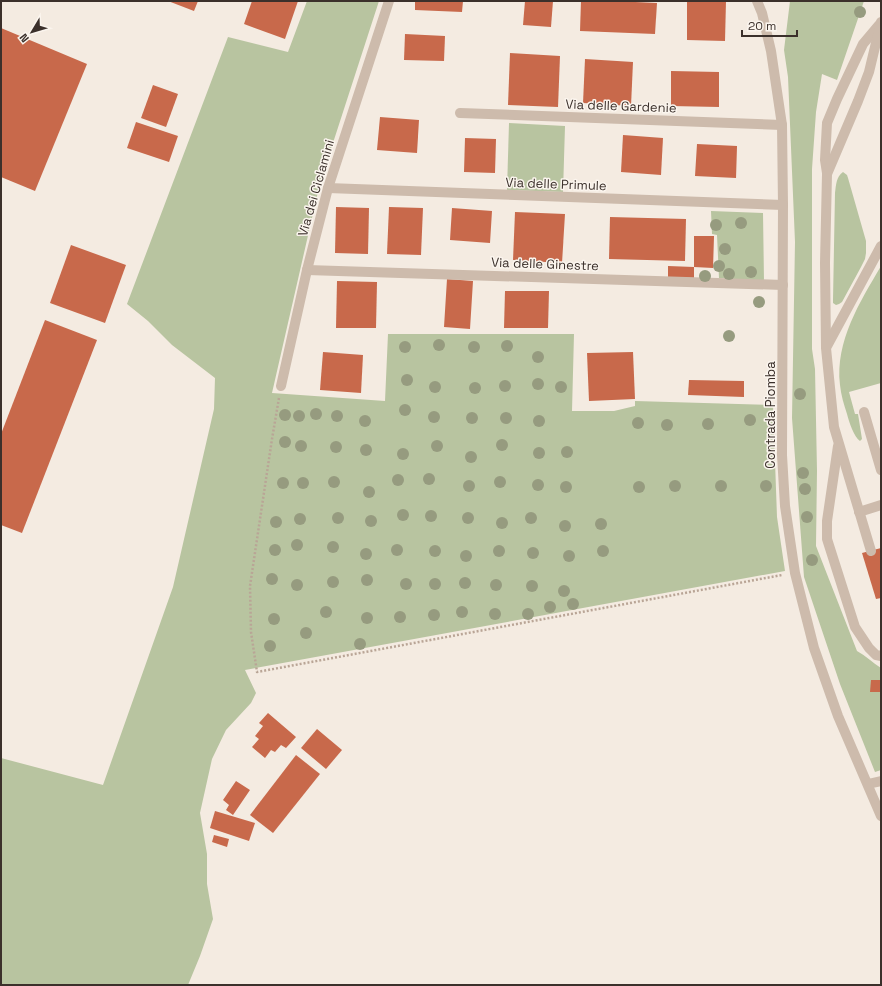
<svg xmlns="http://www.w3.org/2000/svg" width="882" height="986" font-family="'Space Grotesk',sans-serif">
	<rect width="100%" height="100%" fill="#f4ebe1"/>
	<!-- green -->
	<g fill="#b8c4a0">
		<polygon points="307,1 379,1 320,183 272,393 385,401 388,334 574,334 572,411 614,411 635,406 635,401 773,405 777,517 785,571 245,670 256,693 251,703 226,730 212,759 200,813 207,854 207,884 213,919 200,956 188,985 1,985 1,758 103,785 173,587 214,409 215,378 172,345 148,321 127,304 228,37 288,52"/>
		<path d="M790 1H864L837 80 822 74 816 112 812 169V349L815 369 817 471 816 546 857 651C866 656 873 663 881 668V770L875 772 840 684 804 577 792 418 795 242 788 77 784 50Z"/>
		<polygon points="509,123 565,126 563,192 507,190"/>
		<path d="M843 172 847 175 848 178 866 241V253L865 259 861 267 842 302 839 304 836 305 833 303V300L835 193C836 185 836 177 843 172Z"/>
		<polygon points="711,211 763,213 764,281 719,278 717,235 712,234"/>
		<path d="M881 266V383L849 392 855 414H858L862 439 860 441C854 437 849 422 847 414 844 405 841 395 840 385 835 341 860 302 881 266Z"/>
	</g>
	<!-- building -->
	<g fill="#c8694b">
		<polygon points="168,1 198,1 194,11"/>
		<polygon points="252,1 298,1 285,39 244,24"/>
		<polygon points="415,1 463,1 462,12 415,10"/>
		<polygon points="525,1 553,1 551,27 523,25"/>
		<polygon points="581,1 614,1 657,3 655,34 580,31"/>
		<polygon points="687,1 726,1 725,41 687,40"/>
		<polygon points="1,28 87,64 35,191 1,177"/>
		<polygon points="405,34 445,36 444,61 404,60"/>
		<polygon points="510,53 560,56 558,107 508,105"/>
		<polygon points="585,59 633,62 631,106 583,103"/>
		<polygon points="671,71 719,72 719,107 671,106"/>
		<polygon points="153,85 178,94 166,127 141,118"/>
		<polygon points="380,117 419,120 417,153 377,150"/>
		<polygon points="136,122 178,136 169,162 127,148"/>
		<polygon points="623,135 663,138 661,175 621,172"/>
		<polygon points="465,138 496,139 495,173 464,172"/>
		<polygon points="697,144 737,146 736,178 695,176"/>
		<polygon points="336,207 369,208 368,254 335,253"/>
		<polygon points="389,207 423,208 421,255 387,254"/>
		<polygon points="452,208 492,211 490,243 450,240"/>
		<polygon points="515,212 565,214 562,263 513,260"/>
		<polygon points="610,217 686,219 685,261 609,259"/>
		<polygon points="694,236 714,236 713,268 694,267"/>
		<polygon points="71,245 126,265 105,323 50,303"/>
		<polygon points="668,266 694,267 694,278 668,277"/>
		<polygon points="447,279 473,281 470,329 444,327"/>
		<polygon points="337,281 377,282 376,328 336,328"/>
		<polygon points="505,291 549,291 548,328 504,328"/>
		<polygon points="45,320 97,340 22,533 1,525 1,434"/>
		<polygon points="323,352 363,355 361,393 320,390"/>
		<polygon points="633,352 635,399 589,401 587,353"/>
		<polygon points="689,380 744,381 744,397 688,395"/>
		<polygon points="881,548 881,598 876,599 862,553"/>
		<polygon points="871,680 881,680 881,692 870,692"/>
		<polygon points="268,713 296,737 286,748 281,745 275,752 271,750 265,758 252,747 259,739 255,736 263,726 259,723"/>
		<polygon points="317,729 342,750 326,769 301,748"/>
		<polygon points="296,755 320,774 273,833 250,815"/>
		<polygon points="236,781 250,790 233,815 226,810 229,805 223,800"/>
		<polygon points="215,811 255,823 249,841 210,828"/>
		<polygon points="214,835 229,839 227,847 212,842"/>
	</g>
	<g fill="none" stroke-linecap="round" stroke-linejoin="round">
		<!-- path -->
		<polyline stroke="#b9a596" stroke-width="2.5" stroke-dasharray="2 2" stroke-linecap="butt" points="279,398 272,439 250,586 251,632 257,672 782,575"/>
		<!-- service -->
		<g stroke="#cdbbac" stroke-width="10">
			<polyline points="827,173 825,160 827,123 837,99 863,44 879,25"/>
			<polyline points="827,346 881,246"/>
			<polyline points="864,412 881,470"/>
			<polyline points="838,446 827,521 827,539 855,627 869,648 876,655 881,656"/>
			<polyline points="859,512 881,505"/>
			<polyline points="871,551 834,427 826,348 825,263 827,174 858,101 869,72 881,22"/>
			<polyline points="868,784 881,781"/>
		</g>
		<!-- minor -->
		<g stroke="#cdbbac" stroke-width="10">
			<polyline points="757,1 762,13 771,51 782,125 783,205 782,455 785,506 795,573 814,648 838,716 881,816"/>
			<polyline points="460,113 782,125"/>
			<polyline points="328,188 783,205"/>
			<polyline points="307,270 783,285"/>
			<polyline points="281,386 307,270 328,188 389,1"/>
		</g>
	</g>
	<!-- trees -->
	<g fill="#969b7f">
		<circle cx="860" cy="12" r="6"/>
		<circle cx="741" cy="223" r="6"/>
		<circle cx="716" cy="225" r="6"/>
		<circle cx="725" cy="249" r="6"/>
		<circle cx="719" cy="266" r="6"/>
		<circle cx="751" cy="272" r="6"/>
		<circle cx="729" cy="274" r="6"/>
		<circle cx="705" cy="276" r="6"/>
		<circle cx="759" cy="302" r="6"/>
		<circle cx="729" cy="336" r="6"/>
		<circle cx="439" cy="345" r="6"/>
		<circle cx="507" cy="346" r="6"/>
		<circle cx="405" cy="347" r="6"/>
		<circle cx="474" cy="347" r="6"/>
		<circle cx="538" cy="357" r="6"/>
		<circle cx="407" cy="380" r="6"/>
		<circle cx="538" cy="384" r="6"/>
		<circle cx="505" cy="386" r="6"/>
		<circle cx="435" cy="387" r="6"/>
		<circle cx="561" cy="387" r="6"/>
		<circle cx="475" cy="388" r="6"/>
		<circle cx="800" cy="394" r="6"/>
		<circle cx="405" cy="410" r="6"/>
		<circle cx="316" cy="414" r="6"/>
		<circle cx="285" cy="415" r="6"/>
		<circle cx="299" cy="416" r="6"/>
		<circle cx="337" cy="416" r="6"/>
		<circle cx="434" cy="417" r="6"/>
		<circle cx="472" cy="418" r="6"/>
		<circle cx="506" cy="418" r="6"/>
		<circle cx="750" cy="420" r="6"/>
		<circle cx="365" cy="421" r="6"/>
		<circle cx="539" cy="421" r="6"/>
		<circle cx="638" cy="423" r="6"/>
		<circle cx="708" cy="424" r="6"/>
		<circle cx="667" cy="425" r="6"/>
		<circle cx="285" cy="442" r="6"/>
		<circle cx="502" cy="445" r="6"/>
		<circle cx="301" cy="446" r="6"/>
		<circle cx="437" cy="446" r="6"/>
		<circle cx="336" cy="447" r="6"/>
		<circle cx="366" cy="450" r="6"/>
		<circle cx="567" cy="452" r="6"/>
		<circle cx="539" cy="453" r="6"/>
		<circle cx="403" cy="454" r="6"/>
		<circle cx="471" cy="457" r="6"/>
		<circle cx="803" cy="473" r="6"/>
		<circle cx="429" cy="479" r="6"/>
		<circle cx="398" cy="480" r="6"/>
		<circle cx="334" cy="482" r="6"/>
		<circle cx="500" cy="482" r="6"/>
		<circle cx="283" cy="483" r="6"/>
		<circle cx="303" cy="483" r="6"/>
		<circle cx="538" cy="485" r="6"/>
		<circle cx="469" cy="486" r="6"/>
		<circle cx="675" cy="486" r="6"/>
		<circle cx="721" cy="486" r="6"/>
		<circle cx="766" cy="486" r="6"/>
		<circle cx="566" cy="487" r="6"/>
		<circle cx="639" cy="487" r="6"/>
		<circle cx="805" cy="489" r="6"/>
		<circle cx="369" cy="492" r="6"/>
		<circle cx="403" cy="515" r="6"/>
		<circle cx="431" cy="516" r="6"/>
		<circle cx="807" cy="517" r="6"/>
		<circle cx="338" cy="518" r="6"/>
		<circle cx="468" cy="518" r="6"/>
		<circle cx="531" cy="518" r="6"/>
		<circle cx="300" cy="519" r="6"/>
		<circle cx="371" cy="521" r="6"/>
		<circle cx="276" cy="522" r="6"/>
		<circle cx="502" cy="523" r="6"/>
		<circle cx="601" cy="524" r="6"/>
		<circle cx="565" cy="526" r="6"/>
		<circle cx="297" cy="545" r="6"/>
		<circle cx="333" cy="547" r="6"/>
		<circle cx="275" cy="550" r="6"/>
		<circle cx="397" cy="550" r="6"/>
		<circle cx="435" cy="551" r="6"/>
		<circle cx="499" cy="551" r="6"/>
		<circle cx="603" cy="551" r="6"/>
		<circle cx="533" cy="553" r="6"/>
		<circle cx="366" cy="554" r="6"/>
		<circle cx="466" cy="556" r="6"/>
		<circle cx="569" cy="556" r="6"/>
		<circle cx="812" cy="560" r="6"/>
		<circle cx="272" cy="579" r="6"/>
		<circle cx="367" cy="580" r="6"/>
		<circle cx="333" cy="582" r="6"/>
		<circle cx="465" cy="583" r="6"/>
		<circle cx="406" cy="584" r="6"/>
		<circle cx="435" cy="584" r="6"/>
		<circle cx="297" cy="585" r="6"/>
		<circle cx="496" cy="585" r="6"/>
		<circle cx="532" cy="586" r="6"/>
		<circle cx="564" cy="591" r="6"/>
		<circle cx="573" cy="604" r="6"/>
		<circle cx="550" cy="607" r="6"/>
		<circle cx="326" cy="612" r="6"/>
		<circle cx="462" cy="612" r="6"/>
		<circle cx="495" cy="614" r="6"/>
		<circle cx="528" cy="614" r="6"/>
		<circle cx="434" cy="615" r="6"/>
		<circle cx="400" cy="617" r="6"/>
		<circle cx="367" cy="618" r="6"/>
		<circle cx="274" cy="619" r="6"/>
		<circle cx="306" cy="633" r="6"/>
		<circle cx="360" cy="644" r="6"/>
		<circle cx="270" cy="646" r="6"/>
	</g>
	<g text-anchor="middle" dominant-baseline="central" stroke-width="3" stroke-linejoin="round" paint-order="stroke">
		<!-- street labels -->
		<g font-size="13" fill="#3b302b" stroke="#fbf5ee">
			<text transform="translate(621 106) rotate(2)">Via delle Gardenie</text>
			<text transform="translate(556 184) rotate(2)">Via delle Primule</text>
			<text transform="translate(316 188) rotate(-74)">Via dei Ciclamini</text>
			<text transform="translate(545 264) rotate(2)">Via delle Ginestre</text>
			<text transform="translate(770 415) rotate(-90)">Contrada Piomba</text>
		</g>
	</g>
	<!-- border -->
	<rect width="882" height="986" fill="none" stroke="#3b302b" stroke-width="4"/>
	<!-- north arrow -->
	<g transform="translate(32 32) rotate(232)" stroke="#fbf5ee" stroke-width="3" paint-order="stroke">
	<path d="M0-3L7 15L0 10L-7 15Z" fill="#3b302b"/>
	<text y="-6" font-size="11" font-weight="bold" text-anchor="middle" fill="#3b302b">N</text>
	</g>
	<!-- scale -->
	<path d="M742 30v6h55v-6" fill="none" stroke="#3b302b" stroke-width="2"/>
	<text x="748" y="30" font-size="12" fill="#3b302b" stroke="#fbf5ee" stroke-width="3" paint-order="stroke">20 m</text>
</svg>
